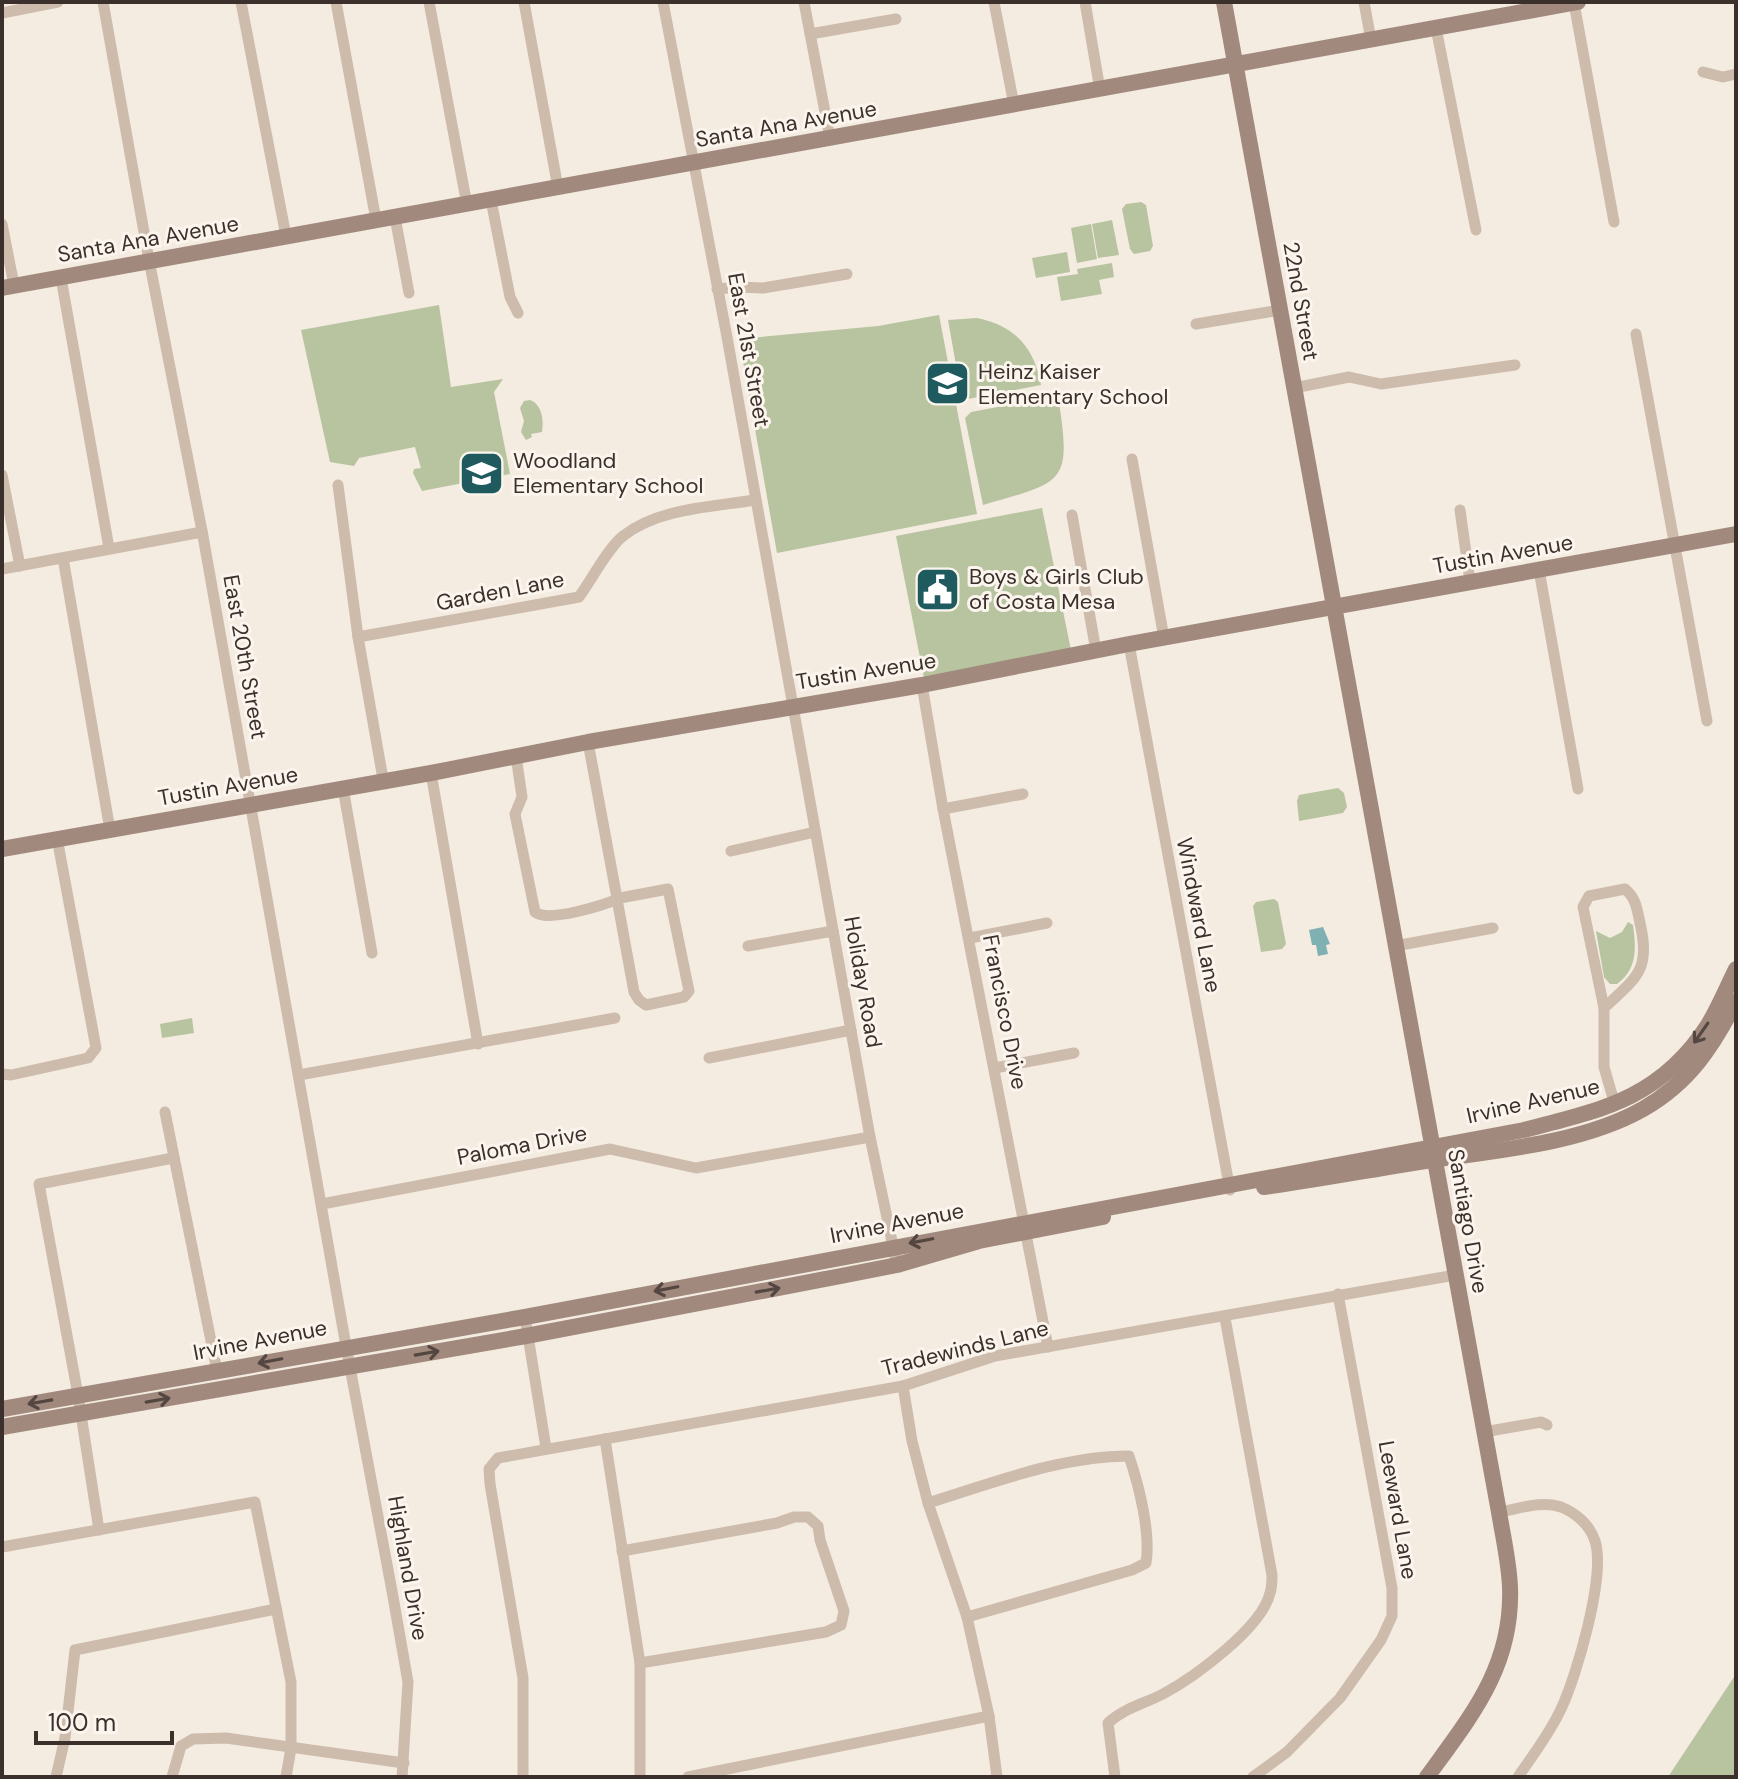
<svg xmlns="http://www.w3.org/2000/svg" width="1738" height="1779" font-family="'DM Sans',sans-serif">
	<rect width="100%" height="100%" fill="#f4ebe1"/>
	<!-- green -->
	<g fill="#b8c4a0">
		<polygon points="1141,202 1146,205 1153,246 1150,251 1134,254 1130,249 1122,209 1126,204"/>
		<polygon points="1112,220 1119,255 1098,258 1092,224"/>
		<polygon points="1091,224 1097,259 1077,263 1071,228"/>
		<polygon points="1067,252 1070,272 1036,278 1032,258"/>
		<polygon points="1112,263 1114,277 1099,280 1102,294 1061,301 1057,277 1078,274 1077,269"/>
		<polygon points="439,305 451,387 503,379 494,392 510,474 422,491 413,473 414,469 421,468 415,447 359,458 354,466 330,462 301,330"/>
		<polygon points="939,315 977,514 777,553 739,339 878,326"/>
		<path d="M977 318C1015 326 1034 347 1041 385L968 399 961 393 948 320Z"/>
		<path d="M1058 396C1072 485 1065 481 983 505L965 418 971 412Z"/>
		<path d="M530 400C542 404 544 421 542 432L531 434 532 437 526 440 521 432 524 421 520 408 524 401Z"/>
		<polygon points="1042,508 1072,655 925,683 896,536"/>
		<polygon points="1338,788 1344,793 1347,807 1343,813 1299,821 1297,801 1299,795"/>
		<polygon points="1274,899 1278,902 1286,944 1282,949 1261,952 1253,906 1256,902"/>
		<path d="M1628 922 1633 925C1636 947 1638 969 1617 984H1610L1604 977 1596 931 1610 938 1622 932Z"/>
		<polygon points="192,1018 194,1033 162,1038 160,1024"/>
		<polygon points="1736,1674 1736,1777 1668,1777"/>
	</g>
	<!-- water -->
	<polygon fill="#7fb0b2" points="1323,927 1330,944 1326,945 1328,954 1318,956 1316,945 1312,945 1309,930"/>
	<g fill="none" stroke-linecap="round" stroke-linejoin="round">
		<!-- street -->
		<g stroke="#cdbbac" stroke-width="11">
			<polyline points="103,2 149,260 203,536 346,1346 392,1591 408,1682 402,1777"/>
			<polyline points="241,2 286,236"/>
			<polyline points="336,2 376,220"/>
			<polyline points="429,2 467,205"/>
			<polyline points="524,2 558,188"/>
			<polyline points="663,2 727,337 870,1137 897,1265"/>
			<polyline points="804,2 830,138"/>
			<polyline points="994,2 1014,105"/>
			<polyline points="1085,2 1100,90"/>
			<polyline points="1364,2 1371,40"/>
			<polyline points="1574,3 1614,222"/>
			<polyline points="2,13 58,2"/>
			<polyline points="1436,28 1476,230"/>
			<polyline points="810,34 896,19"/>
			<polyline points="1703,72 1723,77 1736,74"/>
			<polyline points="491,200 510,297 518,313"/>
			<polyline points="395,217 409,293"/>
			<polyline points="2,224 14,285"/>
			<polyline points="61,278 109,548"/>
			<polyline points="717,289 738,287 763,288 847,274"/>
			<polyline points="1196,324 1280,310"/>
			<polyline points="1636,334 1707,721"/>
			<polyline points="1294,388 1349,377 1381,384 1515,365"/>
			<polyline points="1132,459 1164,638"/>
			<polyline points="2,475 20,566"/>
			<polyline points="338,485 358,637 383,779"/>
			<polyline points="1460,510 1470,581"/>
			<polyline points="1072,515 1096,651"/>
			<polyline points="63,558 110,830"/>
			<polyline points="2,569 202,532"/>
			<polyline points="1539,570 1578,789"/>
			<path d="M358 637 579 597C592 579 608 548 623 536 659 508 712 507 755 500"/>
			<polyline points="1129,644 1230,1190"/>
			<polyline points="922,685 943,809 1048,1347"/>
			<polyline points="588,742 616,893"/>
			<path d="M516 756 522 797 515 814 535 912C548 923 604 905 620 898L668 889 689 991 684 997 646 1005 639 1000 634 992 617 899"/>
			<polyline points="431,773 478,1044"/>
			<polyline points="343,788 372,953"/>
			<polyline points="943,809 1023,794"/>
			<polyline points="731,851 815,832"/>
			<path d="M1625 889C1636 898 1637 909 1640 923 1651 970 1637 977 1604 1008L1583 907 1589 896Z"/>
			<polyline points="970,938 1047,923"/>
			<polyline points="748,946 833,931"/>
			<polyline points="1395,946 1493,928"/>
			<polyline points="1604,1008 1604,1067 1615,1105"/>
			<polyline points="709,1058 851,1030"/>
			<polyline points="995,1068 1074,1053"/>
			<polyline points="2,1074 11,1075 88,1058 96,1048 57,838"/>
			<polyline points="299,1075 615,1018"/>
			<polyline points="165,1112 217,1371"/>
			<polyline points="322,1204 610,1149 696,1168 870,1137"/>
			<polyline points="525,1317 546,1448"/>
			<polyline points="903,1386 912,1441 928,1503 967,1617 989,1716 997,1777"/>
			<polyline points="1484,1432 1541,1422 1547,1425"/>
			<polyline points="605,1439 640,1663 640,1777"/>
			<path d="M928 1503C993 1483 1061 1456 1129 1456 1139 1486 1151 1533 1146 1563L1132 1570 967 1617"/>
			<path d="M1499 1512C1518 1509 1542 1500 1561 1507 1576 1513 1590 1525 1595 1541 1606 1575 1577 1675 1561 1709 1550 1733 1533 1755 1518 1777"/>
			<polyline points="99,1530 78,1395 39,1184 173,1158"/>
			<polyline points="2,1547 255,1502 291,1682 291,1748 286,1777"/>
			<polyline points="622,1551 777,1523 794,1517 808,1517 818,1526 820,1540 844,1611 841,1625 826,1632 640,1663"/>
			<polyline points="56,1777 65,1738 75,1650 276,1609"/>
			<polyline points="172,1777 181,1746 193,1739 226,1738 404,1763"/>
			<polyline points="523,1777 523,1678 490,1484 489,1469 498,1458 903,1386 995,1356 1455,1275"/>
			<polyline points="688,1777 989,1716"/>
			<path d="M1115 1777 1108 1723C1124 1708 1144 1704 1163 1694 1193 1678 1262 1628 1270 1593 1272 1588 1272 1581 1272 1575L1225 1318"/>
			<polyline points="1253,1777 1287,1752 1340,1698 1381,1640 1392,1616 1392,1588 1338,1294"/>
		</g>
		<!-- secondary -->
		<g stroke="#a18a7d" stroke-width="16">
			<path d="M1224 2 1499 1512C1503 1537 1509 1562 1510 1587 1513 1667 1471 1716 1427 1777"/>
			<polyline points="2,288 1578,2"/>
			<polyline points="2,849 431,773 588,742 922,685 1129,644 1736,534"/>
			<path d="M1264 1187C1322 1179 1379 1168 1438 1159 1503 1150 1585 1142 1643 1109 1689 1083 1713 1046 1736 1001"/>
			<path d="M2 1409 525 1317 1524 1130C1602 1110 1661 1098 1708 1025 1719 1007 1727 987 1736 969"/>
			<polyline points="2,1427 526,1336 841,1276 897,1265 979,1241 1103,1217"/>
		</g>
	</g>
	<!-- one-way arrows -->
	<defs><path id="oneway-shaft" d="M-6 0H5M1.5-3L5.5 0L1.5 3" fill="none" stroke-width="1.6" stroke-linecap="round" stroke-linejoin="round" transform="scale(2)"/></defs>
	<g stroke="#544640">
		<use href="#oneway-shaft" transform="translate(1701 1033) rotate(125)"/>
		<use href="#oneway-shaft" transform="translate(921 1241) rotate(169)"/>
		<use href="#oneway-shaft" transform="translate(666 1289) rotate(169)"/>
		<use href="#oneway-shaft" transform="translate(768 1290) rotate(-10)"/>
		<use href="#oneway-shaft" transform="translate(427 1353) rotate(-10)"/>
		<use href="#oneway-shaft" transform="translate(270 1361) rotate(169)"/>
		<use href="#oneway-shaft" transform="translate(158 1400) rotate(-10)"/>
		<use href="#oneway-shaft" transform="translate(40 1402) rotate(170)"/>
	</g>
	<!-- icons -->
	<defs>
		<symbol id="school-square" viewBox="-11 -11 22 22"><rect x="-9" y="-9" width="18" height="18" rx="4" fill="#1f5a5e" stroke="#fbf5ee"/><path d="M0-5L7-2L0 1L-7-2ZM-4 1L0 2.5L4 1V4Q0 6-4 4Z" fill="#fff"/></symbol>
		<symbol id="civic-square" viewBox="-11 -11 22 22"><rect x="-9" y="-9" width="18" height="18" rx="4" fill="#1f5a5e" stroke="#fbf5ee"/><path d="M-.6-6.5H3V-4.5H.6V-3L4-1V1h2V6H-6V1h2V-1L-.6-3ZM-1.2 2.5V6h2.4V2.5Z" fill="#fff"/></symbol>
	</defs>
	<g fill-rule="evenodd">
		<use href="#school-square" x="922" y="358" width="51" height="51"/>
		<use href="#school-square" x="456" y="448" width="51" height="51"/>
		<use href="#civic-square" x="912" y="564" width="51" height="51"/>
	</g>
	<g text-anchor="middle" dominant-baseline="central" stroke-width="6" stroke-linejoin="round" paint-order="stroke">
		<!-- street labels -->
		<g font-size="22" fill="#3b302b" stroke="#fbf5ee">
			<text transform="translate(786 124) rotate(-10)">Santa Ana Avenue</text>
			<text transform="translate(148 239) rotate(-10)">Santa Ana Avenue</text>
			<text transform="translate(1301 301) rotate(80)">22nd Street</text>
			<text transform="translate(749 350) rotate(80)">East 21st Street</text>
			<text transform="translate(1503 554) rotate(-10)">Tustin Avenue</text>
			<text transform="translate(500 591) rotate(-11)">Garden Lane</text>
			<text transform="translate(245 657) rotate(80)">East 20th Street</text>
			<text transform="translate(866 671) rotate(-9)">Tustin Avenue</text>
			<text transform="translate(228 786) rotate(-10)">Tustin Avenue</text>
			<text transform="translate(1199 915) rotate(79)">Windward Lane</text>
			<text transform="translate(863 982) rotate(80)">Holiday Road</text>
			<text transform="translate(1005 1012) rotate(79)">Francisco Drive</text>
			<text transform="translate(1533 1101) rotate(-13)">Irvine Avenue</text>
			<text transform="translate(522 1145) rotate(-11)">Paloma Drive</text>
			<text transform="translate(1468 1221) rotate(80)">Santiago Drive</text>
			<text transform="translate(897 1223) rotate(-11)">Irvine Avenue</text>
			<text transform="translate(260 1340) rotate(-11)">Irvine Avenue</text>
			<text transform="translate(965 1348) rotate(-14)">Tradewinds Lane</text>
			<text transform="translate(1398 1510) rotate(80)">Leeward Lane</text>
			<text transform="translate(408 1568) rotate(80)">Highland Drive</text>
		</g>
		<!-- poi labels -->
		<g font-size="22" fill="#3b302b" stroke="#fbf5ee" text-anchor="start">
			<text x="978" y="371">Heinz Kaiser<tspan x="978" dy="25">Elementary School</tspan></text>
			<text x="513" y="460">Woodland<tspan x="513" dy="25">Elementary School</tspan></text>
			<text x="969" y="576">Boys &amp; Girls Club<tspan x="969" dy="25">of Costa Mesa</tspan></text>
		</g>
	</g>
	<!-- border -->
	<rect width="1738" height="1779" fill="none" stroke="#3b302b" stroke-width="8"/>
	<!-- scale -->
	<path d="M36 1731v12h136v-12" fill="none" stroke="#3b302b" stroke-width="4"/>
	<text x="48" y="1731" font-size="24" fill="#3b302b" stroke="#fbf5ee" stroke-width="6" paint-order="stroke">100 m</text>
</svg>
